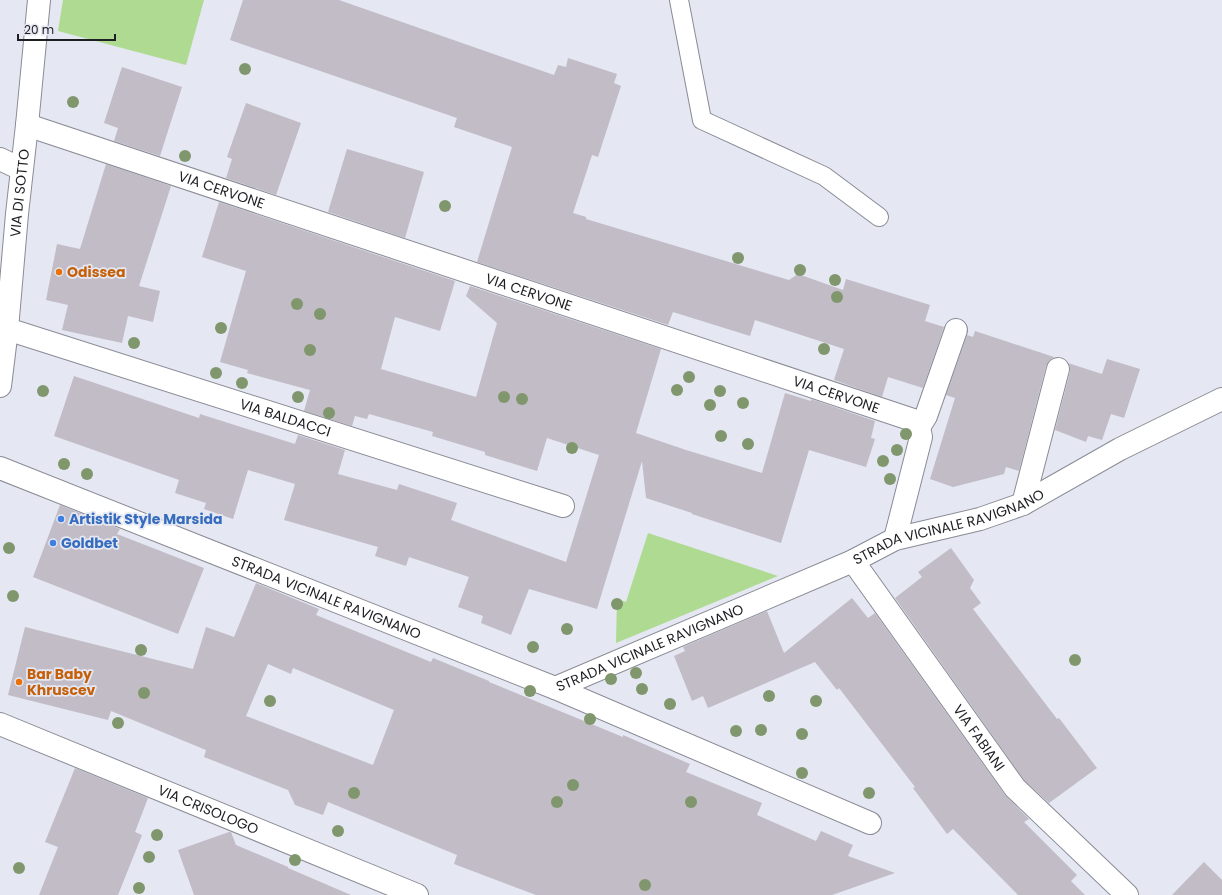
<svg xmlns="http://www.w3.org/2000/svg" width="1222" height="895" font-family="Poppins,sans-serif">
	<rect width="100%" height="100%" fill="#e5e7f2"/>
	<!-- green -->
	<g fill="#afda91">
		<polygon points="63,0 204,0 186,65 58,31"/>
		<polygon points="648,533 778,576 616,643 617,599 626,602"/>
	</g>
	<!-- building -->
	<g fill="#c1bcc5" fill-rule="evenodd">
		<polygon points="243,0 339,0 554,75 558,65 566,67 568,58 617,74 614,83 621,86 598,157 592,155 573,213 586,217 586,219 789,280 798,274 843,290 846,279 930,305 925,321 944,327 923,388 888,377 882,397 834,380 844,349 755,320 750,336 673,312 668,325 477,262 512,147 454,127 457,118 230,40"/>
		<polygon points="122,67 182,87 160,156 114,141 118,128 104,123"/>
		<polygon points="246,103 301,123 276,195 226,178 232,159 227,157"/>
		<polygon points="347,149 424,172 405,238 328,212"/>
		<polygon points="106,164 171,186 139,286 160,291 153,322 128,316 122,343 62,330 68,305 46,300 57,244 80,249"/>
		<polygon points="219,202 455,281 440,331 395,317 381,369 476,397 497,323 466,296 470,286 661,349 636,433 686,450 762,473 785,393 811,401 811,399 875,421 871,438 875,439 866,467 809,450 781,543 692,514 692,513 646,498 642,461 597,609 529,589 511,635 481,623 483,616 458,607 469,577 409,557 406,566 375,556 378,547 284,520 295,484 248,470 233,519 204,509 206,503 175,493 179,480 54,436 74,376 199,418 200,414 295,444 298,435 345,450 338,474 397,490 399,484 457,503 451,520 566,562 599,455 547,438 537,471 485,455 485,452 432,436 433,432 369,414 367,419 355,416 352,426 304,411 310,390 247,373 248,370 220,362 246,271 202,257"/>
		<polygon points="975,331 1054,357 1049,361 1046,366 1019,471 1006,467 1004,474 953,487 930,479 955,398 946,395 967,335 973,337"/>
		<polygon points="1107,359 1140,369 1124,418 1111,414 1102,440 1088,436 1086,442 1055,430 1070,372 1070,366 1068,363 1102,374"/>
		<polygon points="60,505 120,529 117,534 204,568 178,634 33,577"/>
		<polygon points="951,548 974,580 970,588 981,603 973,609 1057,719 1059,718 1097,768 1049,803 1024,780 895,598 922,577 918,572"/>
		<path d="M256 583 319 609 316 615 431 662 433 658 489 681V682L623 737V735L690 764 686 772 762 803 757 815 816 841 821 831 853 845 848 856 895 873 832 895H536L454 864 457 855 328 802 323 815 295 805 288 790 204 757 206 750 111 711 108 720 8 695 25 627 193 669 206 627 234 637ZM268 664 291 674 293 668 394 710 373 765 246 716Z"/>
		<polygon points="852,598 868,618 875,613 1005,795 1029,819 1024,822 1077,875 1071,881 1085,895 1018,895 953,829 947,834 913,788 915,787 839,688 837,690 815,662 708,708 703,696 692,701 674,656 685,651 683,647 767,611 784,653"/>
		<polygon points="75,768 148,798 135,832 142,835 118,895 39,895 58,847 45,842"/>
		<polygon points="229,832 231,832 236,845 288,867 288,868 351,895 194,895 178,850"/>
		<polygon points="1204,862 1222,880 1222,895 1172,895"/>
	</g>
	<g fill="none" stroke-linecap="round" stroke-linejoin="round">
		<defs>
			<polyline id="lane" points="679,0 702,120 824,176 879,217"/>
			<g id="street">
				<path id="s1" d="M27 125 913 420 919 427 921 437 895 539"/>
				<polyline points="0,159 21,169"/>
				<path id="s2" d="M7 329 563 506"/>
				<polyline points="919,427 926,416 956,330"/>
				<path id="s3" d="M0 468 555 688 853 561 895 539 980 519 1023 504 1120 449 1222 399"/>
				<polyline points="1023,504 1058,369"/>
				<path id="s4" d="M853 561 1015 788 1127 895"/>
				<polyline points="555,688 870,823"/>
				<path id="s5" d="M0 724 417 895"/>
			</g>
			<g id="secondary">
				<path id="s6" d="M0 386 7 329 17 214 27 125 39 0"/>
			</g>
		</defs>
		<!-- lane casing -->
		<use href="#lane" stroke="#898b95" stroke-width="20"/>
		<!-- street casing -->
		<use href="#street" stroke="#898b95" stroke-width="24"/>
		<!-- secondary casing -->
		<use href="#secondary" stroke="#898b95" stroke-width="24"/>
		<!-- lane -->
		<use href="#lane" stroke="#fff" stroke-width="18"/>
		<!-- street -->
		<use href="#street" stroke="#fff" stroke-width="22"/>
		<!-- secondary -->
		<use href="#secondary" stroke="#fff" stroke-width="22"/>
	</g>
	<!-- trees -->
	<g fill="#80976d">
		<circle cx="245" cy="69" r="6"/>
		<circle cx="73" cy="102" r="6"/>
		<circle cx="185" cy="156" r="6"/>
		<circle cx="445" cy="206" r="6"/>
		<circle cx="738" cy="258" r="6"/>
		<circle cx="800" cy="270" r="6"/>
		<circle cx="835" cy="280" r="6"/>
		<circle cx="837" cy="297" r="6"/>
		<circle cx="297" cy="304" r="6"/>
		<circle cx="320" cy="314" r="6"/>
		<circle cx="221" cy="328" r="6"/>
		<circle cx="134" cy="343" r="6"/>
		<circle cx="824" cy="349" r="6"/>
		<circle cx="310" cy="350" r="6"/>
		<circle cx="216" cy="373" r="6"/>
		<circle cx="689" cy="377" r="6"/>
		<circle cx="242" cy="383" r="6"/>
		<circle cx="677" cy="390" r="6"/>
		<circle cx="43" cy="391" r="6"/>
		<circle cx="720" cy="391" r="6"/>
		<circle cx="298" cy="397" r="6"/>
		<circle cx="504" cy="397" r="6"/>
		<circle cx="522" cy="399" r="6"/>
		<circle cx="743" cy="403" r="6"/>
		<circle cx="710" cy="405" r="6"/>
		<circle cx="329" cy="413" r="6"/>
		<circle cx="906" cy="434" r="6"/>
		<circle cx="721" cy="436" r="6"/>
		<circle cx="748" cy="444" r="6"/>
		<circle cx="572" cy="448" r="6"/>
		<circle cx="897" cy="450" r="6"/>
		<circle cx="883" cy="461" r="6"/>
		<circle cx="64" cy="464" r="6"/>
		<circle cx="87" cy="474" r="6"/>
		<circle cx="890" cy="479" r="6"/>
		<circle cx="9" cy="548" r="6"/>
		<circle cx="13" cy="596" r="6"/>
		<circle cx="617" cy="604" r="6"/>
		<circle cx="567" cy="629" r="6"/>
		<circle cx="533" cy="647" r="6"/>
		<circle cx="141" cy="650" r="6"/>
		<circle cx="1075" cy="660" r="6"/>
		<circle cx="636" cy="673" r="6"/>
		<circle cx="611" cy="679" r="6"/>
		<circle cx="642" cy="689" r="6"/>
		<circle cx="530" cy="691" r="6"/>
		<circle cx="144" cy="693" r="6"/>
		<circle cx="769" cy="696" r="6"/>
		<circle cx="270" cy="701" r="6"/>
		<circle cx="816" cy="701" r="6"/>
		<circle cx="670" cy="704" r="6"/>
		<circle cx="590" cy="719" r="6"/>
		<circle cx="118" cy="723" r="6"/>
		<circle cx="761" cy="730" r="6"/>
		<circle cx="736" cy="731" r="6"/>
		<circle cx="802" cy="734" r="6"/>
		<circle cx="802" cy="773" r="6"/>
		<circle cx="573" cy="785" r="6"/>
		<circle cx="354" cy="793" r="6"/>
		<circle cx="869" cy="793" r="6"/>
		<circle cx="557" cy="802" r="6"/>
		<circle cx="691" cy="802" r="6"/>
		<circle cx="338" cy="831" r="6"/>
		<circle cx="157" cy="835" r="6"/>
		<circle cx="149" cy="857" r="6"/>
		<circle cx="295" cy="860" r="6"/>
		<circle cx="19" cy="868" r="6"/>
		<circle cx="645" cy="885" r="6"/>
		<circle cx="139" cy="888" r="6"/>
	</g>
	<!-- markers -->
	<g fill="#e8710a" stroke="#e5e7f2" stroke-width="1.5">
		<circle cx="59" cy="272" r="4"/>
		<circle cx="19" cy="682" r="4"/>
	</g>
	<g fill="#3f7fe0" stroke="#e5e7f2" stroke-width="1.5">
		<circle cx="61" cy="519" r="4"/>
		<circle cx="53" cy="543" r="4"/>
	</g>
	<g text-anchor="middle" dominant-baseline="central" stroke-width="3.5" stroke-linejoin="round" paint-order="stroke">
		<!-- street labels -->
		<g font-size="14" fill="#1e1f23" stroke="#e5e7f2">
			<text stroke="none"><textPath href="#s1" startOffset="205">VIA CERVONE</textPath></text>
			<text stroke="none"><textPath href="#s6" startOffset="194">VIA DI SOTTO</textPath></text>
			<text stroke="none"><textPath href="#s1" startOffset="529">VIA CERVONE</textPath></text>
			<text stroke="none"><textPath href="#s1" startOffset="853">VIA CERVONE</textPath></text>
			<text stroke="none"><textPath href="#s2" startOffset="292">VIA BALDACCI</textPath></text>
			<text stroke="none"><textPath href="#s3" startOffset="1023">STRADA VICINALE RAVIGNANO</textPath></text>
			<text stroke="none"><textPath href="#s3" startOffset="351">STRADA VICINALE RAVIGNANO</textPath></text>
			<text stroke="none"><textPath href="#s3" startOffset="700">STRADA VICINALE RAVIGNANO</textPath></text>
			<text stroke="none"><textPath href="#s4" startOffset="217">VIA FABIANI</textPath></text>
			<text stroke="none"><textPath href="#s5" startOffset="225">VIA CRISOLOGO</textPath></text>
		</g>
		<!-- food labels -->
		<g font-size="14" font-weight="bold" fill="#c56008" stroke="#e5e7f2" text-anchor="start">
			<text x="67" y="272">Odissea</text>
			<text x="27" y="674">Bar Baby<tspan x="27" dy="16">Khruscev</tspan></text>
		</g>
		<!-- shop labels -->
		<g font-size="14" font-weight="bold" fill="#366cbe" stroke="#e5e7f2" text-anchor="start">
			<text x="69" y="519">Artistik Style Marsida</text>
			<text x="61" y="543">Goldbet</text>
		</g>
	</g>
	<!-- scale -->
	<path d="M18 34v6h97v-6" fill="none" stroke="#1e1f23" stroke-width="2"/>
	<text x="24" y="34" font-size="12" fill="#1e1f23" stroke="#e5e7f2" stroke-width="3" paint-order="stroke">20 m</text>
</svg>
